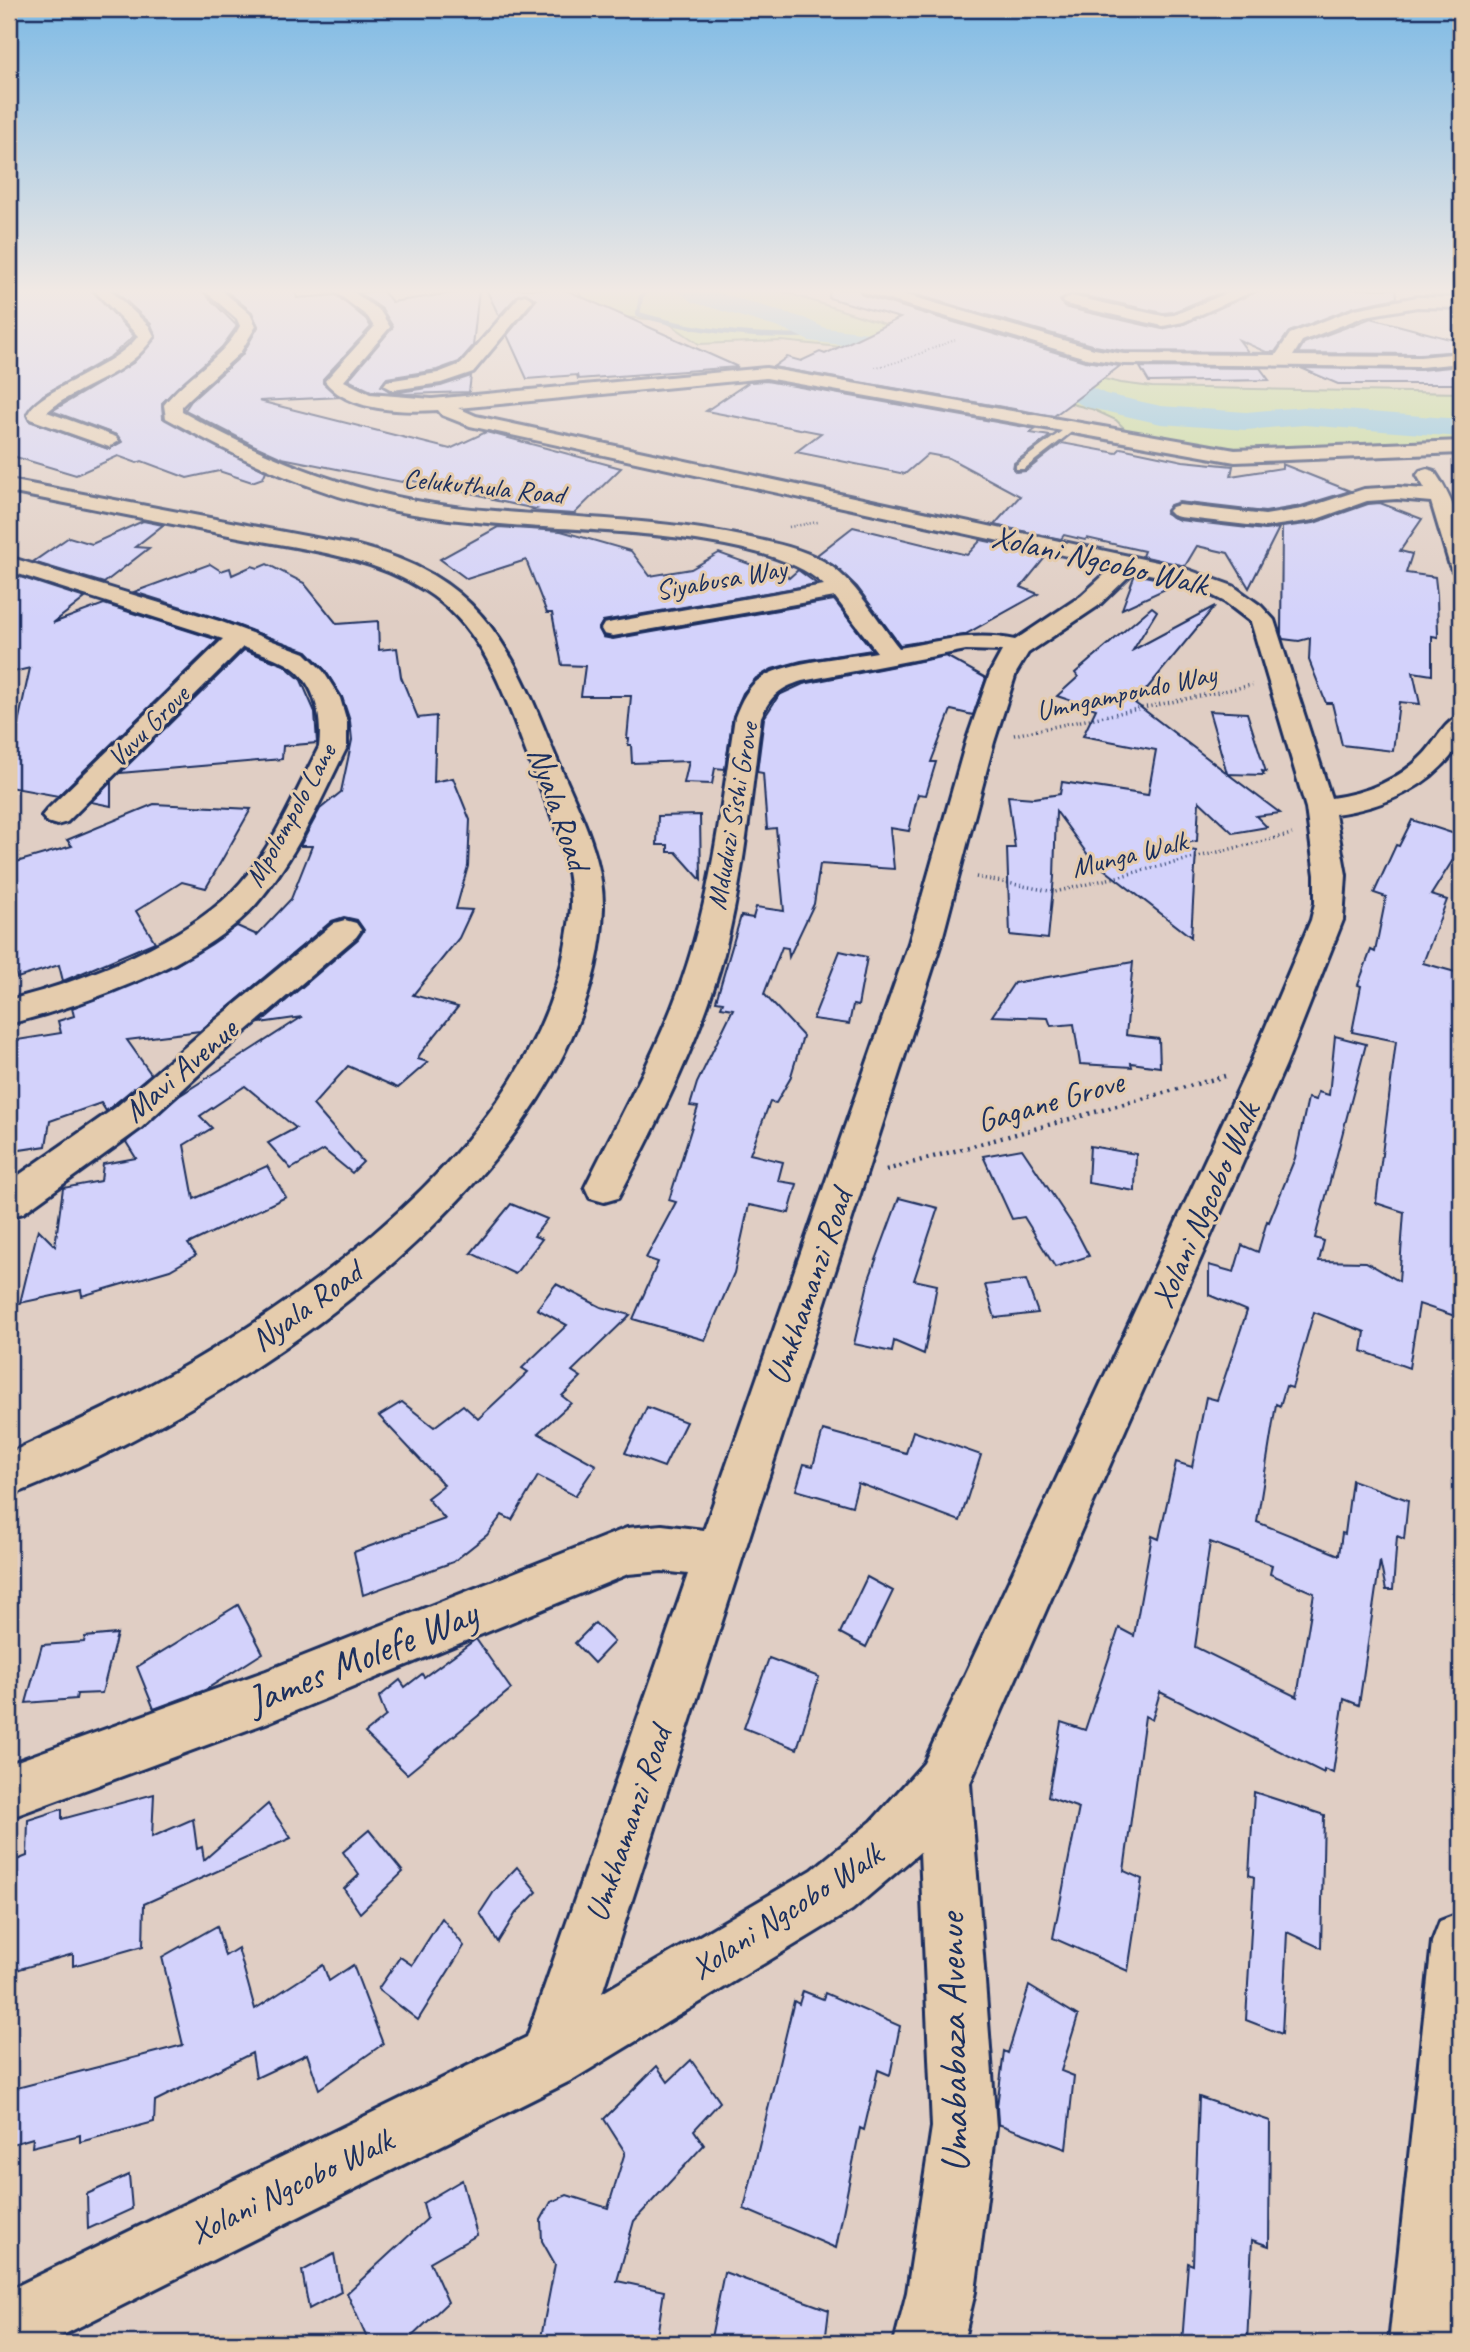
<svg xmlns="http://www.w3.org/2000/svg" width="1470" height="2352" font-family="Caveat,sans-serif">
	<rect width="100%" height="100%" fill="#e0cec4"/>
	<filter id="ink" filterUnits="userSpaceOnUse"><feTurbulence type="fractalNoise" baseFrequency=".0143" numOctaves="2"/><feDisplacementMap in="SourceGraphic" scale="14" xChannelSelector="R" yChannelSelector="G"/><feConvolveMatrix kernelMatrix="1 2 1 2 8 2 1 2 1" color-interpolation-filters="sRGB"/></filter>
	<g filter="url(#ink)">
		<!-- green -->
		<polygon fill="#c0db92" stroke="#6e8578" stroke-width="2" points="576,289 775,289 932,339 1121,383 1152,387 1461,393 1461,441 1275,449 1219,447 1126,430 1116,420 1092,409 1031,394 887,352 782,341 699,344 664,320 605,316 594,313"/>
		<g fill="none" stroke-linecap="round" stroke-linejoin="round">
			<!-- stream -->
			<path stroke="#5888ad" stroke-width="4.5" d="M648 289 641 297 638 314C698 332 756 338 819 335"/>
			<!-- river -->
			<polygon fill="#80c4e1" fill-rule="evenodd" points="675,289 706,289 804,318 825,328 957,343 1024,357 1106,394 1161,406 1246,412 1304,407 1461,419 1461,437 1304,425 1246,430 1161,424 1086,407 1015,372 957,359 809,341 786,330 692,302"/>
		</g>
		<!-- building -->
		<g fill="#d3d2fb" stroke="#1b2f5e" stroke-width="2" fill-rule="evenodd">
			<polygon points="9,289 91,289 134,336 111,356 43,395 26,414 29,421 108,449 122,442 117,435 52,411 133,363 156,338 151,324 113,289 200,289 237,326 222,347 162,403 163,418 266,471 263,478 252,482 219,471 187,478 142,461 137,463 118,456 76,475 9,455 11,338"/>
			<polygon points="224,289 295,289 297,298 336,295 366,319 371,327 323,379 323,383 339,397 259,401 450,449 486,432 621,468 574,514 530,511 536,509 493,500 495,499 428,482 423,484 408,479 402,482 282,458 253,445 185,410 191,401 242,355 258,327 252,312"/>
			<polygon points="479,289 473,346 459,362 437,370 387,378 381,386 393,393 441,386 471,376 469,392 406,394 371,391 348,380 393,327 382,309 359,293 382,290 392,302"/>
			<polygon points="486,289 564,289 738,367 578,379 577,375 527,379 507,335 536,300 526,293 518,295 499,316"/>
			<polygon points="830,289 859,289 862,295 1085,361 1120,366 1054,416 773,367 787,357 801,361 820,352 825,354 900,318 829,298"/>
			<polygon points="896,289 1229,289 1173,312 1163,313 1072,293 1060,300 1064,307 1162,329 1184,324 1260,289 1396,289 1397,298 1354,307 1289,332 1275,352 1266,352 1239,340 1248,352 1124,351 1095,346"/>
			<polygon points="1371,318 1461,342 1461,351 1420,354 1298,353 1304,343"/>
			<polygon points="1461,366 1461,384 1338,384 1301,368 1420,370"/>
			<polygon points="1140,367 1260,368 1269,380 1149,382"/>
			<polygon points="766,381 1036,429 1030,433 1050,436 1014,463 1013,469 1016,472 1026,471 1062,443 1116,453 1121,448 1183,461 1233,466 1231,476 1282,468 1282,464 1350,491 1301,506 1265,512 1179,502 1170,505 1166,513 1179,520 1265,530 1279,528 1249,588 1228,553 1197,546 1185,566 1142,556 1144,551 1087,538 1085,540 1064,535 1061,539 994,525 1020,496 949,458 928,454 905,474 796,452 821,433 706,411 749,382"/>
			<polygon points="1380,503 1422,519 1400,551 1412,554 1406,573 1435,577 1437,595 1438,637 1432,636 1432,675 1413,672 1420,704 1399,702 1393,751 1342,745 1332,703 1326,703 1309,660 1310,638 1299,641 1283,639 1281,635 1282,527 1314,523 1368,504"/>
			<polygon points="143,521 163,525 135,547 149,548 104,583 33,562 69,537 92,544"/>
			<polygon points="498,527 561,531 631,551 650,576 691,569 719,553 766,570 781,568 789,578 798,570 817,584 603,621 599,628 603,637 613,639 834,600 872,650 801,661 772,669 756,678 743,693 733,716 725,769 715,768 712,784 684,783 689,761 632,763 631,745 628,745 629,739 627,739 631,696 581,696 585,666 562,665 552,613 547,613 526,560 467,579 440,559"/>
			<polygon points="853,527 967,555 981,540 1048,554 1021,587 1038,594 964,635 900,645 857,587 836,567 817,555"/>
			<polygon points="210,564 221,571 230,568 232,575 252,566 258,568 267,564 304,583 337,624 378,621 379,650 397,648 401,677 418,718 436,716 434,782 453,778 470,820 468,866 456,909 472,910 459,938 413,995 458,1007 420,1054 418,1059 428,1062 398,1088 348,1066 313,1105 363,1162 352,1173 324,1150 291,1169 268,1143 296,1128 245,1086 200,1116 212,1128 184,1145 194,1199 267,1166 286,1197 188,1244 196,1255 170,1270 82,1296 81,1290 20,1303 38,1229 55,1246 63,1188 101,1181 103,1164 136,1158 126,1142 179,1096 302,1017 260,1023 358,939 364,930 357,920 344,917 332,921 200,1031 127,1040 151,1074 106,1111 101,1103 50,1121 46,1146 13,1151 11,1041 61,1033 58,1021 74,1016 72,1008 176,965 237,926 257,935 291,899 312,846 300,846 320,809 341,792 352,740 350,721 342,697 325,670 307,651 220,619 134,592"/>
			<polygon points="1135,574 1173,582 1175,582 1172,586 1122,609"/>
			<polygon points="14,575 85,598 53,623 104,604 218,640 58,796 9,787 9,752 12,751 30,668 9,673 9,579"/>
			<polygon points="1215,606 1135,703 1227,773 1209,711 1247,713 1266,772 1262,771 1264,775 1228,774 1280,813 1256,816 1267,827 1233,833 1199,801 1197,841 1170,846 1196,851 1191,937 1091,859 1056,811 1054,877 1048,939 1010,935 1007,848 1015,848 1008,796 1034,798 1060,794 1062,782 1148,795 1156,750 1083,736 1096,709 1057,696 1078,677 1075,673 1152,607 1157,611 1133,650"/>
			<polygon points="244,650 284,665 301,680 315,712 317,743 283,746 282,759 120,773"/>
			<polygon points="946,656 986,678 973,715 951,710 931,762 936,762 926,795 918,794 909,831 890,828 894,869 820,864 814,904 789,957 788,948 782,947 764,994 803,1036 790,1079 776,1103 770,1102 750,1154 783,1162 778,1181 797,1184 789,1213 749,1205 734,1273 705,1340 633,1319 658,1262 646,1258 676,1202 669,1200 698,1107 690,1106 697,1083 733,1009 721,1007 723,1002 716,1001 741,916 753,918 756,907 784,911 776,828 767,829 763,773 757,772 764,718 779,695 803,684"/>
			<polygon points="111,782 111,806 91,802"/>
			<polygon points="154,804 251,809 206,888 182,882 136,911 155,942 63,981 59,965 17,978 9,951 9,892 19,889 13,863 72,846 67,840"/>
			<polygon points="700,815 701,880 676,852 668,852 668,845 657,845 658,816"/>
			<path d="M1412 820 1461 836V847L1431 895 1447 900 1423 963 1459 973 1457 982 1461 983V1194L1453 1277 1461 1280V1318L1419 1304 1409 1368 1362 1351 1365 1332 1314 1312 1292 1388 1286 1386 1280 1406 1276 1404 1257 1522 1339 1555 1342 1533 1345 1534 1352 1480 1408 1500 1404 1539 1397 1536 1393 1590H1386L1380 1561 1359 1705 1344 1699 1333 1773 1324 1769V1773L1160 1692 1152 1720 1145 1716 1124 1871 1142 1879 1128 1971 1053 1938 1079 1808 1048 1797 1061 1722 1085 1730 1119 1628 1134 1636 1152 1536 1159 1539 1176 1462 1192 1467 1206 1397 1217 1400 1247 1311 1209 1295V1265L1234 1272 1242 1245 1258 1252 1267 1221 1269 1222 1295 1158 1308 1098 1316 1100 1318 1092 1329 1095 1335 1036 1366 1044 1315 1238 1324 1241 1319 1261 1366 1262 1399 1281 1404 1212 1376 1203 1396 1041 1352 1032 1361 986 1358 985 1371 950 1375 952 1386 897 1374 893 1396 845 1399 846ZM1210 1542 1272 1565 1270 1574 1314 1593 1297 1697 1195 1647Z"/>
			<polygon points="840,951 867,957 858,1006 853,1005 849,1024 813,1019"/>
			<polygon points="1133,962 1126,1035 1159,1039 1160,1067 1131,1063 1132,1067 1080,1064 1074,1024 1051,1026 1048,1018 992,1016 1014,983"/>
			<polygon points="1090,1146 1136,1154 1135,1191 1088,1183"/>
			<polygon points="1022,1149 1074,1227 1089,1256 1055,1267 1024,1217 1012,1219 983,1156"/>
			<polygon points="899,1198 938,1208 914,1280 937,1285 924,1354 894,1341 892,1352 854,1344 869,1279"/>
			<polygon points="511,1204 547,1219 534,1236 542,1239 515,1274 471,1253"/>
			<polygon points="1026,1280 1038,1313 995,1318 985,1285"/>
			<polygon points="556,1284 601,1307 630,1315 572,1371 581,1377 562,1396 571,1403 538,1433 596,1465 575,1496 538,1476 512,1520 502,1515 487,1535 453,1562 363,1595 354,1552 445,1519 427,1498 444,1485 379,1416 402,1402 434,1427 463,1405 478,1419 528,1372 522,1368 567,1325 537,1309"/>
			<polygon points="647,1407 686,1422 664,1467 625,1453"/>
			<polygon points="823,1430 906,1453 913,1431 981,1455 960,1521 858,1483 852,1506 796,1490 804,1464 813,1466"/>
			<polygon points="867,1577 893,1591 866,1647 840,1633"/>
			<polygon points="238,1605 263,1653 205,1690 154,1709 137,1667"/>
			<polygon points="595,1623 614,1642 594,1663 575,1643"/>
			<polygon points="117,1634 102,1693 77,1694 76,1699 26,1703 42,1645 84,1642 85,1637"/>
			<polygon points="476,1639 511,1689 407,1774 365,1733 386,1716 379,1697 400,1680 405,1687 422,1674 424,1677"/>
			<polygon points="769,1658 819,1677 797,1749 744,1728"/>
			<polygon points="1254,1792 1324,1815 1321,1948 1287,1932 1282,2034 1246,2020 1254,1877 1249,1875"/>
			<polygon points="154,1794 152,1837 193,1819 197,1849 202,1847 204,1860 268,1804 291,1838 144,1904 143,1946 73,1966 73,1954 9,1972 9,1922 13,1921 14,1861 27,1856 28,1820 62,1809 62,1819"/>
			<polygon points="369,1830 403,1872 360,1913 344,1889 359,1875 343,1852"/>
			<polygon points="517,1867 537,1892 516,1913 498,1942 480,1913 495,1890"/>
			<polygon points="442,1918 464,1946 418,2020 378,1989 400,1957 412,1965"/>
			<polygon points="217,1926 225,1956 238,1948 255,2009 323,1965 329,1981 353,1965 383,2044 319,2089 307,2054 256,2078 252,2053 155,2101 154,2122 80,2142 80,2135 32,2147 33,2138 9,2145 9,2090 183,2045 162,1957"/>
			<polygon points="1029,1986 1078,2016 1061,2071 1074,2076 1066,2149 998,2124 997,2107 1004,2051 1008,2053"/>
			<polygon points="803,1991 823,1999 825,1993 900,2026 890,2075 878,2070 864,2130 860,2128 836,2248 744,2209 794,2001 799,2004"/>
			<polygon points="691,2060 720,2102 694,2130 704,2145 634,2221 617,2281 664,2291 656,2343 540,2343 555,2264 542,2241 541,2220 551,2202 567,2195 608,2208 625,2152 604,2119 657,2066 668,2082"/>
			<polygon points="1199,2097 1270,2121 1269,2246 1252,2240 1247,2343 1182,2343 1188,2263 1193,2265"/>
			<polygon points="129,2175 132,2209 88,2229 87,2194"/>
			<polygon points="462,2180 477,2235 430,2262 448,2302 405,2343 369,2343 347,2293 427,2219 423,2203"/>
			<polygon points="334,2254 341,2292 309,2309 302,2271"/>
			<polygon points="724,2272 829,2310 825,2343 710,2343"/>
		</g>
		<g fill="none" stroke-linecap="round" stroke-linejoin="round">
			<defs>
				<polygon id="service" points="1070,425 1078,427 1024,469 1016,469 1016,465"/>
				<g id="minor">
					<path d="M93 289H109L149 326 154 336C128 377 81 383 47 412L116 437 119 441 109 447 30 419 28 415C33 392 117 367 138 336Z"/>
					<path d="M203 289H220L250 314 256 326 240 353 189 399 182 406V412C276 464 364 498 472 509 562 518 653 518 741 536 768 542 798 547 823 561 855 579 876 619 899 648 938 641 976 631 1015 640L1081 596 1114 566 470 426 442 415 438 410C403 412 348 412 325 381L374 327 368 317 332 289H349L380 311 390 327 344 381 370 394 432 399 766 368 1235 450 1461 441V453L1235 462 766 378 458 408 476 416 1180 567 1233 586 1261 606 1274 620 1331 798C1367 793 1399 780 1424 754 1436 742 1445 720 1461 716V743C1431 787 1387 807 1335 814L1346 875 1343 920 1286 1064 970 1783 996 2127 975 2292 963 2343H894L907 2292 932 2127 920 1852 852 1910 572 2080 47 2343H9V2290L527 2037 688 1574 662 1571 628 1574 266 1723 9 1818V1764L266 1671 627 1528 662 1525 704 1530 909 943 966 742 990 673 1002 651 966 650 802 681C780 688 771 695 761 717 751 796 744 876 724 954 701 1038 659 1121 618 1198L604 1202 590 1198 585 1187C617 1122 654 1058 679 989 711 902 721 808 735 717 741 702 748 685 763 677 787 662 847 657 877 652L835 597 613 636 604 634 601 629 604 624 613 622 824 585C771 532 587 531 512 525 473 522 434 518 396 511 314 494 239 459 166 418L164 405C186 375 222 360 240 326L237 319ZM1134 571 1174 579 1206 592 1225 602 1251 622 1306 808 1315 875V903L1311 920 1250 1064 924 1763 872 1821 812 1870 602 1993 941 943 994 742 1016 673 1028 653 1098 606Z"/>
					<polygon points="861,289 886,289 1094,349 1124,354 1276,355 1290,334 1355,309 1417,297 1461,298 1461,308 1417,307 1365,316 1302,341 1293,356 1420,357 1461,353 1461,363 1420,367 1124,364 1086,358 863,292"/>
					<polygon points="1237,289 1258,289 1183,322 1163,326 1065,304 1063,301 1071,296 1163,316 1174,315"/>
					<polygon points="525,295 533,300 473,372 441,383 393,390 384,385 387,381 438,373 461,364 519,297"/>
					<path d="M1427 469 1434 471C1459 507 1461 530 1461 573L1453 571 1450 566 1431 502 1397 499 1367 501 1314 520 1265 527 1179 517 1172 515 1168 511 1172 507 1179 505 1265 515 1302 509 1364 489 1397 487 1425 489 1417 475 1420 471Z"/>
					<path d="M9 557 219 621 305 653 323 671 340 698 347 722V747C320 801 296 858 256 904 205 963 84 1005 9 1024V1000C78 983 181 943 232 892 271 853 294 796 319 747 323 717 315 678 285 663 272 656 257 652 243 647L67 822 57 825 47 822 42 816 47 810 223 639 9 571Z"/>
					<polygon points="345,920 356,923 361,930 356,937 239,1037 141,1128 23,1213 9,1217 9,1182 115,1108 215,1021 334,923"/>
					<polygon points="1461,1913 1461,2297 1458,2343 1389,2343 1432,1942 1440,1921"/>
				</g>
				<path id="tertiary" d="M9 480 358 546C474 575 509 639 550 743 571 795 604 851 603 908 595 1171 230 1412 9 1496V1453C70 1425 132 1397 190 1363 340 1275 536 1125 566 943 568 930 571 916 571 903 571 857 551 814 534 772 507 705 489 630 424 590 368 555 302 549 239 537 162 522 86 507 9 492Z"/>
			</defs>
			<!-- service casing -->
			<use href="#service" stroke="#1b2f5e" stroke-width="5"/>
			<!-- minor casing -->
			<use href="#minor" stroke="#1b2f5e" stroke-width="6"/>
			<!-- tertiary casing -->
			<use href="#tertiary" stroke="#1b2f5e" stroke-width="6"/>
			<!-- path-far3 -->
			<path stroke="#1b2f5e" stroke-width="2" stroke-dasharray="1 2.5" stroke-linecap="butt" d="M875 367C903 363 928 349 955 340"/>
			<!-- path-far2 -->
			<polyline stroke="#1b2f5e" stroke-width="2.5" stroke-dasharray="1 2.5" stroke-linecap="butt" points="789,527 818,522"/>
			<!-- path-far1 -->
			<g stroke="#1b2f5e" stroke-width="3.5" stroke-dasharray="1 3.5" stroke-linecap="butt">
				<polyline points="1014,735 1252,685"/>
				<polyline points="976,877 1055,892 1292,834"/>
			</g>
			<!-- path -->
			<polyline stroke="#1b2f5e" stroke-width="4.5" stroke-dasharray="2 5" stroke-linecap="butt" points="886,1170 1225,1076"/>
			<!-- service -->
			<use href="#service" fill="#e5ccad" fill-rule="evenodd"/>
			<!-- minor -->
			<use href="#minor" fill="#e5ccad" fill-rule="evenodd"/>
			<!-- tertiary -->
			<use href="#tertiary" fill="#e5ccad" fill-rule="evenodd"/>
		</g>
	</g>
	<!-- sky -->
	<linearGradient id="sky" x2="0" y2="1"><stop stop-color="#7ebae5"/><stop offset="0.47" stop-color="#f1e9e4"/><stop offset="1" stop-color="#f1e9e4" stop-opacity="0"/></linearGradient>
	<rect width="1470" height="619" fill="url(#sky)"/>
	<g text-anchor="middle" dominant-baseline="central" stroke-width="6" stroke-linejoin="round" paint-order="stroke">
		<!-- far-street labels -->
		<g font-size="28" fill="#1b2f5e" stroke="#e5ccad">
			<text transform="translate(484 486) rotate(6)">Celukuthula Road</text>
			<text transform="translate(721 579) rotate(-10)">Siyabusa Way</text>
			<text transform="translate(1126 692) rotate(-12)">Umngampondo Way</text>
			<text transform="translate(148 726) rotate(-45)">Vuvu Grove</text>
			<text transform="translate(290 815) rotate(-61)">Mpolompolo Lane</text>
			<text transform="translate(732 816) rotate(-80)">Mduduzi Sishi Grove</text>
			<text transform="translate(1129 854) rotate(-14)">Munga Walk</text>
		</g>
		<!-- street labels -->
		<g font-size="33" fill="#1b2f5e" stroke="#e5ccad">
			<text transform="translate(1100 560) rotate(13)">Xolani Ngcobo Walk</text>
			<text transform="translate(559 808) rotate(71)">Nyala Road</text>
			<text transform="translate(180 1070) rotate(-41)">Mavi Avenue</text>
			<text transform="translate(1050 1101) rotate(-16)">Gagane Grove</text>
			<text transform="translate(1205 1205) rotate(-66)">Xolani Ngcobo Walk</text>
			<text transform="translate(809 1287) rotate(-71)">Umkhamanzi Road</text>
			<text transform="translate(306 1306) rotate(-36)">Nyala Road</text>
			<text transform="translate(628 1824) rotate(-71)">Umkhamanzi Road</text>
			<text transform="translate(786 1911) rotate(-33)">Xolani Ngcobo Walk</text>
			<text transform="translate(291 2186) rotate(-26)">Xolani Ngcobo Walk</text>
		</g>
		<!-- near-street labels -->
		<g font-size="40" fill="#1b2f5e" stroke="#e5ccad">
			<text transform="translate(362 1657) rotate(-22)">James Molefe Way</text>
			<text transform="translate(953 2043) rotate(-91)">Umababaza Avenue</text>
		</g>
	</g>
	<!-- margin -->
	<rect width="1470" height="2352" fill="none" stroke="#e5ccad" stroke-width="35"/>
	<rect x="18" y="18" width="1435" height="2317" fill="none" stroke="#1b2f5e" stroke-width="2.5" filter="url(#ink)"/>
</svg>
